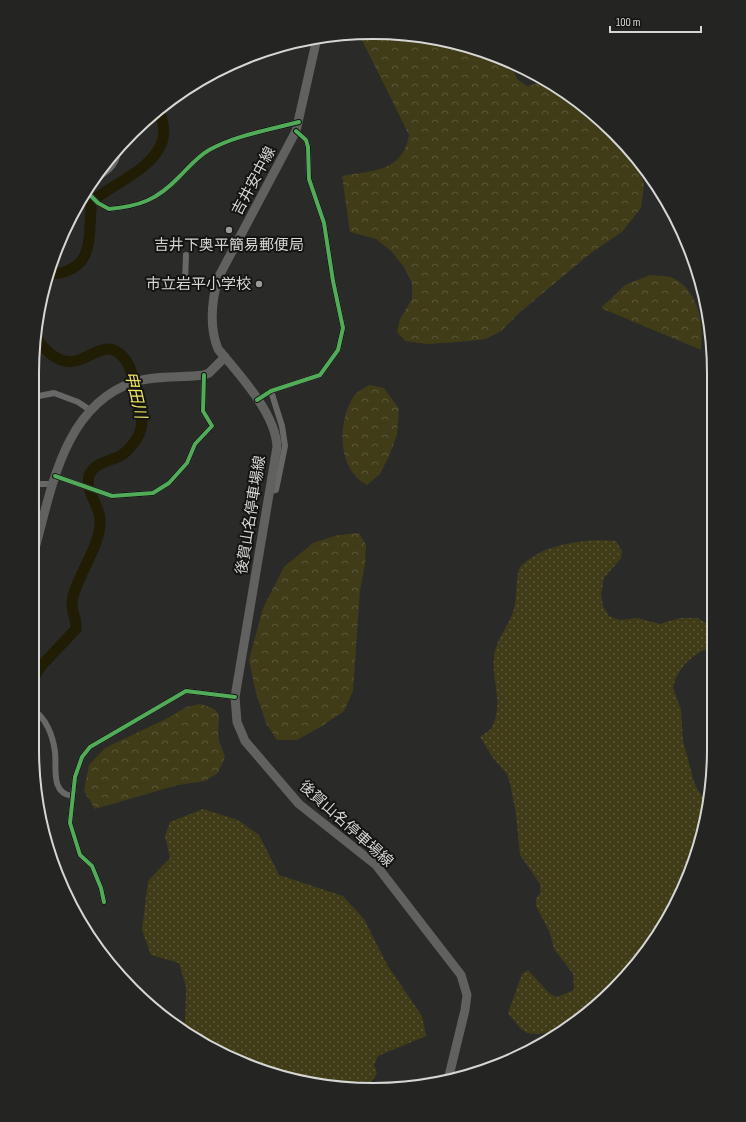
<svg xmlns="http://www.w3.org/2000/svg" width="746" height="1122" font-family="'Sofia Sans Condensed','Noto Sans JP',sans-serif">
	<defs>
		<pattern id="green-dots" width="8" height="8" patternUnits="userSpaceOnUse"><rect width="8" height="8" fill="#403c18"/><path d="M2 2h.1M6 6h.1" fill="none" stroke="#5b5739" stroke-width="1.8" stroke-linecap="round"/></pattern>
		<pattern id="forest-crowns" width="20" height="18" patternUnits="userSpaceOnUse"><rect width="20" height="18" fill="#403c18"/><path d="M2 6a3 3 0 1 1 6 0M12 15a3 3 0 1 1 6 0" fill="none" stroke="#5b5739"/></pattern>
	</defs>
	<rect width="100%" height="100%" fill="#2a2a29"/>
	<!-- green -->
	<g fill="url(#green-dots)">
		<path d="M598 540 616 541 622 551 621 558 604 578 601 594 603 606 609 616 620 620 638 618 660 624 680 618H698L712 627V647C693 653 677 668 673 688L681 710 683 741 694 782 699 792 708 803 679 900 629 974 559 1031 537 1034 527 1033 521 1029 508 1013 522 974 528 970 550 994 557 997 574 990 573 974 554 949 550 933 536 906V899L540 893V884L520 855 516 814 510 783 507 774 493 758 480 737 491 729C505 702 491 682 494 657 496 638 509 627 514 609 517 598 516 574 520 567 541 546 570 542 598 540Z"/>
		<polygon points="203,809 238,820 259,835 279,875 343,896 364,919 388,966 422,1016 426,1036 378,1056 374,1065 377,1073 368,1088 350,1089 243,1064 185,1031 186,987 179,963 151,955 142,930 148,881 170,858 165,836 170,822"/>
	</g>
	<!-- forest -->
	<g fill="url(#forest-crowns)">
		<path d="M365 33 418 35 483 50 510 63 517 79 527 86 548 81 598 117 635 157 644 185 641 208 622 232 591 253 519 313 501 331 486 339 459 342 427 344 405 341 397 332 400 319 412 299V283L404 267 391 251 376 239 350 232 342 176C373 170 402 173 409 135L362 40Z"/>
		<path d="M650 275C657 276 669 275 675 279 700 294 703 323 701 350L601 308 625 285Z"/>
		<path d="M369 385 384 388 399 409 397 435 389 456 380 474 367 485C337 470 337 421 354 396 357 391 365 388 369 385Z"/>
		<polygon points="359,533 366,545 365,564 360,590 353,691 344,711 322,726 297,740 277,740 266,723 256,693 249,660 263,608 284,567 313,543 338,535"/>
		<path d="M200 704C229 712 215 717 219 739 220 745 223 751 225 757L218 773 205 781 178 785 95 809 84 791 89 765 105 748 172 716 186 707Z"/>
	</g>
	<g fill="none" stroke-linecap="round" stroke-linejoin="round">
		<!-- river -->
		<g stroke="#201d04" stroke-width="11">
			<path d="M51 274C98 271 87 233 92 201 113 184 153 169 162 142 166 131 162 119 159 109"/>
			<path d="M32 680 42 665 76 629C77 619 71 611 72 602 75 577 102 546 100 519 99 505 85 491 89 476 93 464 108 461 118 457 124 455 128 450 132 445 146 429 142 417 138 398 134 385 133 368 124 358 108 338 93 357 75 361 58 365 42 348 35 335"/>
		</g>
		<!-- street -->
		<g stroke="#686868" stroke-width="6">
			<path d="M95 180C108 171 119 164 118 147"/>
			<path d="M87 192 98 203 109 209C140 206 157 200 179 177 188 168 197 157 209 150 236 135 269 130 299 122"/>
			<polyline points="185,281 186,255"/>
			<polyline points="34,397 54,393 78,402 90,410"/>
			<polyline points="257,400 271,391 320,375 338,350 343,328 333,281 324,223 309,179 308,147 306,140 296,131"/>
			<polyline points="55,476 112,496 153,493 169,483 187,463 195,444 212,426 203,411 204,375"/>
			<polyline points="34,484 53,484"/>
			<polyline points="269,491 276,490 285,446 282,426 271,391"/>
			<path d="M32 709C46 717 53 736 55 752 57 767 50 793 72 796"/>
			<polyline points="104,902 101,888 92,866 80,855 70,823 75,777 82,757 90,747 186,691 235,697"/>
		</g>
		<!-- secondary -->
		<g stroke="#616160" stroke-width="9">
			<path d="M317 38 296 131 218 278C212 300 209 327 218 349 239 374 276 414 277 447L235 697 237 722 245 741 299 804 376 865 461 975 467 995 465 1010 448 1080"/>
			<path d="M33 556C51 493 62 406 134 382 155 375 181 378 204 375L209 373 225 357"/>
		</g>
		<defs>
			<g id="cycleway">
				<path d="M87 192 98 203 109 209C140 206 157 200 179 177 188 168 197 157 209 150 236 135 269 130 299 122"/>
				<polyline points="257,400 271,391 320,375 338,350 343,328 333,281 324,223 309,179 308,147 306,140 296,131"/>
				<polyline points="55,476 112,496 153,493 169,483 187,463 195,444 212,426 203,411 204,375"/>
				<polyline points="104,902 101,888 92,866 80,855 70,823 75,777 82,757 90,747 186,691 235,697"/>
			</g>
		</defs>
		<!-- cycleway casing -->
		<use href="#cycleway" stroke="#141412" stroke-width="6"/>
		<!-- cycleway -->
		<use href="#cycleway" stroke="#51ab58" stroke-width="4"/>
	</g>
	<!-- markers -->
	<g fill="#9a9a98" stroke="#141412" stroke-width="1.5">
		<circle cx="229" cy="230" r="4"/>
		<circle cx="259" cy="284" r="4"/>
	</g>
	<g text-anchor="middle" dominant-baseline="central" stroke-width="4" stroke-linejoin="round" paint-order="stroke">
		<!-- street labels -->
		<g font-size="15" fill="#d6d6d4" stroke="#141412">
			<text transform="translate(254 181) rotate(-62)">吉井安中線</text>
			<text transform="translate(251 515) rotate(-81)">後賀山名停車場線</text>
			<text transform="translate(346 824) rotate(42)">後賀山名停車場線</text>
		</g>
		<!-- poi labels -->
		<g font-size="15" fill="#d6d6d4" stroke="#141412">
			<text x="229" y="245">吉井下奥平簡易郵便局</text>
			<text x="251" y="284" text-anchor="end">市立岩平小学校</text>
		</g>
		<!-- water labels -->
		<g font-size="16" font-style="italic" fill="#f1e662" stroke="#141412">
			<text transform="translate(135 395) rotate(77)">申田川</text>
		</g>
	</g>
	<!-- crop -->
	<path d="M0 0H746V1122H0ZM373 39H373A334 334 0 0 1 707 373V749A334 334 0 0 1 373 1083H373A334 334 0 0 1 39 749V373A334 334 0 0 1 373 39Z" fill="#242422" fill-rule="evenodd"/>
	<path fill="none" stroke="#d6d6d4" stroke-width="2" d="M373 39H373A334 334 0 0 1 707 373V749A334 334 0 0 1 373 1083H373A334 334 0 0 1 39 749V373A334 334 0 0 1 373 39Z"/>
	<!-- scale -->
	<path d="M610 26v6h91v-6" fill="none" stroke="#d6d6d4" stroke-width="2"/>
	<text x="616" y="26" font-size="12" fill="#d6d6d4" stroke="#141412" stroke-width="3" paint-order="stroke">100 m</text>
</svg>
